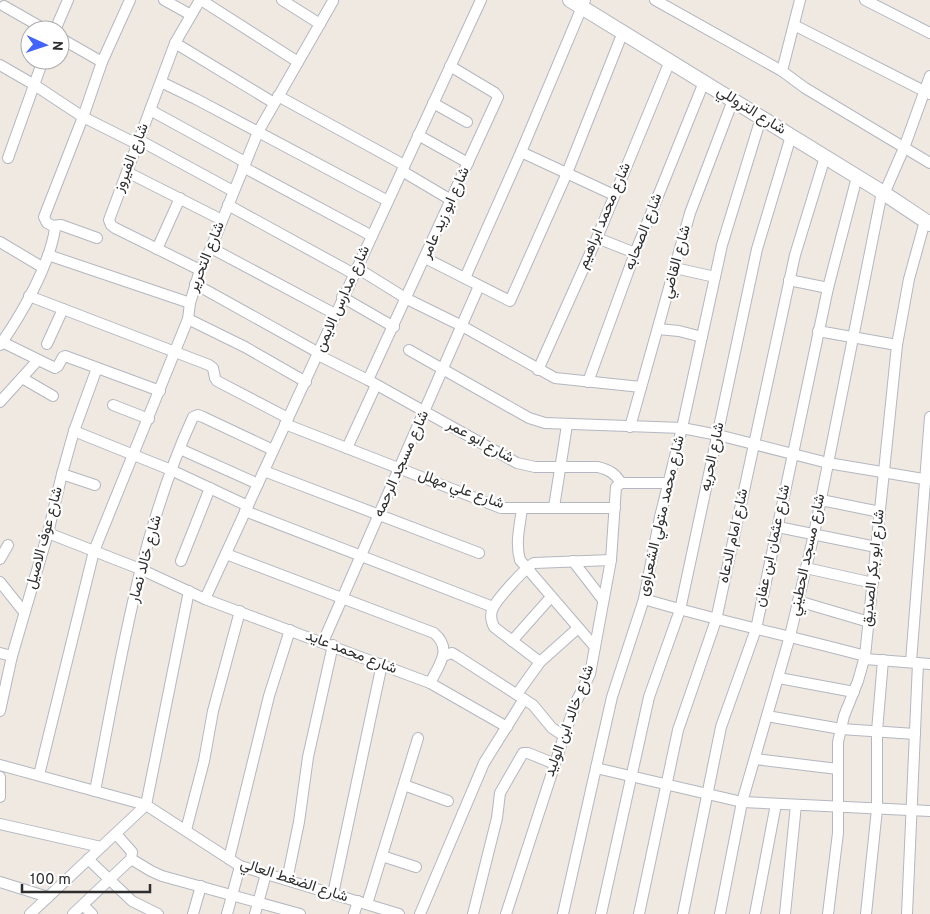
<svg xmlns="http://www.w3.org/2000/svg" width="930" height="914" font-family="Overpass,Vazirmatn,sans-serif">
	<rect width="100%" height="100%" fill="#efe9e1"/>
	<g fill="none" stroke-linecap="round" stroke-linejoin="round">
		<defs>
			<g id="street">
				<polyline points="164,0 191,15"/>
				<polyline points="200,0 175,43 109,220 111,225 115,228 200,270"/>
				<polyline points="201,0 298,62"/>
				<polyline points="282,0 320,24"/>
				<polyline points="655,0 782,71 805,88 930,163"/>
				<polyline points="865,0 930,33"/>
				<polyline points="4,6 46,30"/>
				<polyline points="794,25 930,94"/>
				<polyline points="55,30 68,0"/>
				<polyline points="60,38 102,62"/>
				<polyline points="175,43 274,103"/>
				<polyline points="0,65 33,84 83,117 137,144"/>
				<polyline points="782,71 800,0"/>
				<polyline points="161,82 196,99 388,201"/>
				<polyline points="278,96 404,165"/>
				<polyline points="433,103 467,122"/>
				<polyline points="150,110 245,162"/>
				<polyline points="418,135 468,163"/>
				<polyline points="139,140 233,191"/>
				<polyline points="521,152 614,195"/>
				<polyline points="8,158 43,60"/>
				<polyline points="243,167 372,236"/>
				<polyline points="402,171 451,200"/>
				<polyline points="127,172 222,220"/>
				<polyline points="884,194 904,148 930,76"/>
				<polyline points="228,205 354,274"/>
				<polyline points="53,226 61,225 97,238"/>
				<polyline points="597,238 635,253"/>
				<polyline points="0,242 42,267"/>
				<polyline points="211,248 335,314"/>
				<polyline points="157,249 180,198"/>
				<polyline points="48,255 190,303"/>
				<polyline points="425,258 510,301 567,173 623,32"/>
				<polyline points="357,268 407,299 462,326 555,378 641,387"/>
				<polyline points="675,268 715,277"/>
				<polyline points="465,278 521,152 585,0"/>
				<polyline points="789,280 828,288"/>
				<polyline points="195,284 319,353"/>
				<polyline points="29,296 209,365 213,368 215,378 217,381 288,418"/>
				<polyline points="342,297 394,327"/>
				<polyline points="188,319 245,347 306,382"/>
				<polyline points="658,329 679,331 702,337"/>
				<polyline points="818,331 897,345"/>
				<polyline points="2,342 55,368 58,366 63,357 65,356 160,391"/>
				<polyline points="47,344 63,309"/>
				<path d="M0 345C22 314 49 266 55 229L53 226 47 223 44 217 83 117 102 62 130 0"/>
				<polyline points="409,350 529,418 545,423 682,428 718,435 828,463 930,480"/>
				<path d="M318 355 368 380 517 463 535 467H598C609 470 615 473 621 483"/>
				<polyline points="538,370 597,238 670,61"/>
				<polyline points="22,378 53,396"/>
				<polyline points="368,380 498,97 495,93 450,66"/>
				<polyline points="588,382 635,253 704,82"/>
				<polyline points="0,402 38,360"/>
				<polyline points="113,405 149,419"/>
				<polyline points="285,424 501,508 615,508"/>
				<polyline points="630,427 690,213 733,100"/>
				<polyline points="74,431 171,470 248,506"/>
				<polyline points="347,448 376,385"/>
				<polyline points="180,449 258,484"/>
				<polyline points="264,471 479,553"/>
				<polyline points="62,474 95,485"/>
				<polyline points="821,500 880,512"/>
				<polyline points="554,507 567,425"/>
				<path d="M522 508C520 526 515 543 520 560L595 647"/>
				<polyline points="245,511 493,607"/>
				<polyline points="778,527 876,547"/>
				<polyline points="48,533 140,569 205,599 430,683 507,727"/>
				<path d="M226 554 434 633C453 649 439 665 430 683"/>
				<polyline points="0,559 8,545"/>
				<polyline points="181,561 210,488"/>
				<polyline points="573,561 603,600"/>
				<polyline points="806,568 873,583"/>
				<polyline points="0,582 24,612"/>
				<path d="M205 599C297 399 388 200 481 0"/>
				<path d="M644 599C717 621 791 636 865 656"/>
				<polyline points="798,601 869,622"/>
				<polyline points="512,641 551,597"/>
				<polyline points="323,642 479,286"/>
				<polyline points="0,653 12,656"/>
				<polyline points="443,656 452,653 457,656 533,705 552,728 564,736"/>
				<polyline points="865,659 930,664"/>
				<path d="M540 662 494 627C491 621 490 614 493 608 497 599 526 567 534 563L611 560"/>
				<polyline points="911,662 930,417"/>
				<polyline points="779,678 854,692"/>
				<polyline points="517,694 540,662 578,628"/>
				<polyline points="0,711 12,656 48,533 62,474 74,431 97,368"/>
				<polyline points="767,716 841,729 915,734"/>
				<polyline points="755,759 838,769"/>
				<polyline points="0,765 146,805 240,866 399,914"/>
				<polyline points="596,768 742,802 930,811"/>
				<polyline points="39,775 94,551 188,319 190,303 200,270 211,248 258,132 333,1"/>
				<polyline points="0,777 0,797"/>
				<polyline points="404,785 448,801"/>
				<path d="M95 791C120 665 139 535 193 417L198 415 203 417 273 450"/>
				<polyline points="0,824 101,847"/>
				<polyline points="186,830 204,761 213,711 240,611"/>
				<polyline points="382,856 416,867"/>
				<polyline points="88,859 132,901 158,914"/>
				<polyline points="131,859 151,871 162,876 300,914"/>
				<polyline points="229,859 269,696 290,630"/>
				<polyline points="287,880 299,822 308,757 333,645"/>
				<polyline points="0,882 48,897"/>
				<polyline points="333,894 382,664"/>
				<polyline points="367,904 418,738"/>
				<polyline points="83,905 92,914"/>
				<polyline points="30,914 146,805 189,591"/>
				<polyline points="73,914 131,859 132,852 116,834"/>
				<polyline points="193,914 201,886"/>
				<polyline points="227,914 240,866"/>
				<polyline points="255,914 266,874"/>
				<polyline points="354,914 358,901"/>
				<polyline points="420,914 484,763 524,699"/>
				<polyline points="473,914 497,818 500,793 523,753 528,753 555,764"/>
				<polyline points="506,914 564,736 577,700 590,674 611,560 616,487 621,483 669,483"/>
				<polyline points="563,914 612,697 644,599 660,517 682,428 722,245 761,118"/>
				<polyline points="601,914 649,697 680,610 757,249 791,136"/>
				<polyline points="639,914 678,730 716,620 795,255 825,157"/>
				<polyline points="683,914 721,727 756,629 828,288 857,177"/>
				<polyline points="720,914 742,802 790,636 814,534 882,192"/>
				<polyline points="755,914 776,804"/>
				<polyline points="785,914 796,805"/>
				<polyline points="828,914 838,833 838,742 844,716 858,681 865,656 897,345 909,279 925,221"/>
				<polyline points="866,914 877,809 877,731 883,660"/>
				<polyline points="907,914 918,663"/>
			</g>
			<polyline id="secondary" points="570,0 882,192 930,224"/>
		</defs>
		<!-- street casing -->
		<use href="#street" stroke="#b4b7c1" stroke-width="12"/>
		<!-- secondary casing -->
		<use href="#secondary" stroke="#b4b7c1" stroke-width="16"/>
		<!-- street -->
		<use href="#street" stroke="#fff" stroke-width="10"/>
		<!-- secondary -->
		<use href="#secondary" stroke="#fff" stroke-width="14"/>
	</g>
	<g text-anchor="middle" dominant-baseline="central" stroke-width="4.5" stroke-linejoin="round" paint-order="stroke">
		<!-- street labels -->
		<g font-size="15" fill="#2e2e2e" stroke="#fff">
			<text transform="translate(751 111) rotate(32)">شارع التروللي</text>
			<text transform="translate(132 158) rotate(-69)">شارع الفيروز</text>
			<text transform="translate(446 213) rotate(-66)">شارع ابو زيد عامر</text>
			<text transform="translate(605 216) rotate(-67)">شارع محمد ابراهيم</text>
			<text transform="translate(644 232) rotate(-69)">شارع الصحابه</text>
			<text transform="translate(207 257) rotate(-68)">شارع التحرير</text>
			<text transform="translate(677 262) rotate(-75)">شارع القاضي</text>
			<text transform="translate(343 299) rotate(-66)">شارع مدارس الايمن</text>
			<text transform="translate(480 442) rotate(29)">شارع ابو عمر</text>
			<text transform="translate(713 457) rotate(-78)">شارع الحريه</text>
			<text transform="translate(402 464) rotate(-66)">شارع مسجد الرحمه</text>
			<text transform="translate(461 490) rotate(20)">شارع علي مهلل</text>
			<text transform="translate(662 516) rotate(-77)">شارع محمد متولي الشعراوى</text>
			<text transform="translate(734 536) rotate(-78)">شارع امام الدعاه</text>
			<text transform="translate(45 538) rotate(-75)">شارع عوف الاصيل</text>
			<text transform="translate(773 546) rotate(-78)">شارع عثمان ابن عفان</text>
			<text transform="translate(808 555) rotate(-78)">شارع مسجد الحطيني</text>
			<text transform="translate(146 559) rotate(-75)">شارع خالد نصار</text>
			<text transform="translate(874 568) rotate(-84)">شارع ابو بكر الصديق</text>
			<text transform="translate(351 653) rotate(21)">شارع محمد عايد</text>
			<text transform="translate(570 721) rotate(-70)">شارع خالد ابن الوليد</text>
			<text transform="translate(294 881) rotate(18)">شارع الضغط العالي</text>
		</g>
	</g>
	<!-- north arrow -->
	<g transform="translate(45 45) rotate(93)"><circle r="24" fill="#ffffff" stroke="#ababab"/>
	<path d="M0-4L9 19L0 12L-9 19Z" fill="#4264fb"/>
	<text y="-8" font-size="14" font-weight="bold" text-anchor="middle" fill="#2e2e2e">N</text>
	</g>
	<!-- scale -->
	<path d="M22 884v8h128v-8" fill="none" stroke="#2e2e2e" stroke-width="2.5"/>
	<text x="30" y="884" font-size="15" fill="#2e2e2e" stroke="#ffffff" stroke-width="4" paint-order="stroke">100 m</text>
</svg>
